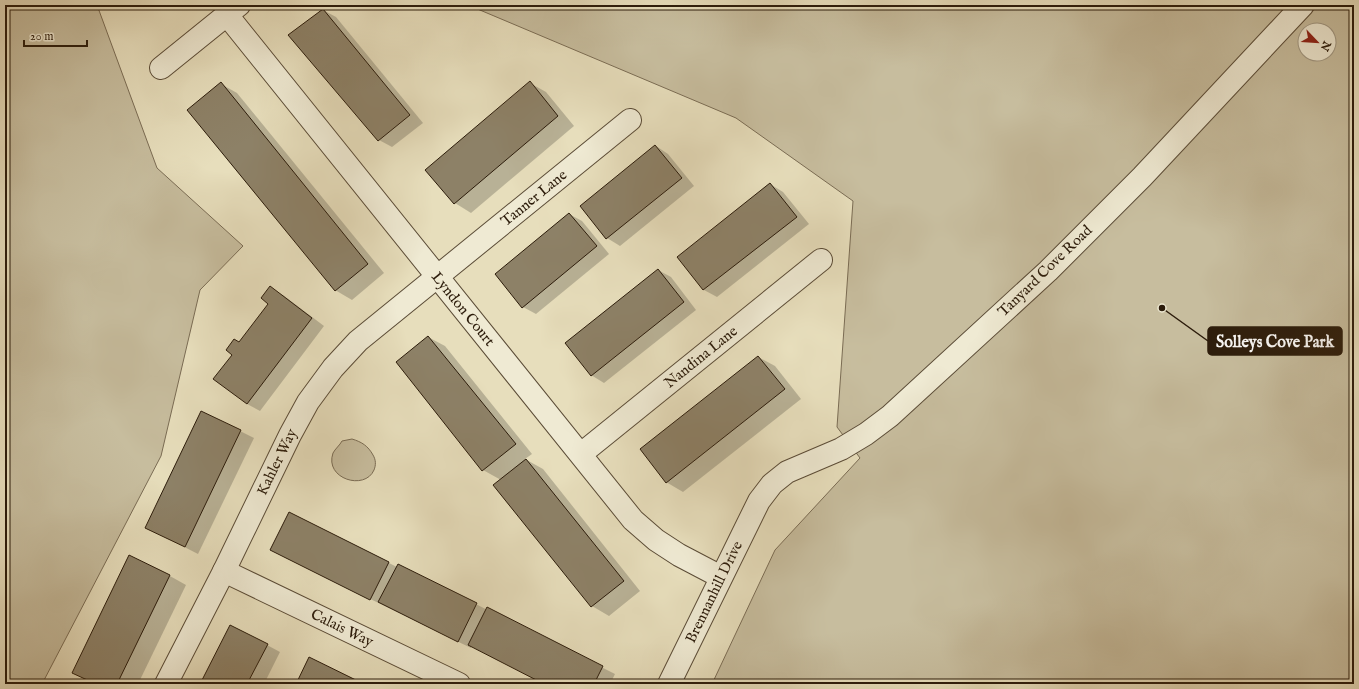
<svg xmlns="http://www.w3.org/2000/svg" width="1359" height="689" font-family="'IM FELL English',serif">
	<rect width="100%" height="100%" fill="#e7debc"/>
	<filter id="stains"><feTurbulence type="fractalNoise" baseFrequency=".005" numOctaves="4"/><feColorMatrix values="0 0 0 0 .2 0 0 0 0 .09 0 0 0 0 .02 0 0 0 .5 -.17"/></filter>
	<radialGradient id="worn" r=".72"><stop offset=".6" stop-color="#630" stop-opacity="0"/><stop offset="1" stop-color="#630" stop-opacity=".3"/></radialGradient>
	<!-- green -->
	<g fill="#c7bd9e" stroke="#7a6c54" fill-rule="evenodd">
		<polygon points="5,5 97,5 157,168 243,246 200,290 161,456 42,684 5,684"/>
		<path d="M468 5H1354V684H712L775 550 860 458 837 427 853 201 736 118ZM1305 30H1329V54H1305Z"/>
		<path d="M352 439C362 442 368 446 373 455 376 460 376 465 374 470 365 491 324 479 333 453 335 449 340 445 342 441Z"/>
	</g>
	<!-- shadow -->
	<g fill="#0003">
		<polygon points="323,10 336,17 423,123 392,147 379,140"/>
		<polygon points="530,83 546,92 574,126 471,213 455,203"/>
		<polygon points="221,84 237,93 384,273 352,300 335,290"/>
		<polygon points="656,146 668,154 694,186 620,246 607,238 581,206"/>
		<polygon points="770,184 783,192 809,224 717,297 704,290 679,257"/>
		<polygon points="569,214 582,221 609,254 536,314 523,307"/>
		<polygon points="658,270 671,277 696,310 604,383 591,375"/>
		<polygon points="270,288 283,295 324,326 260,411 247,404 233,354 269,303"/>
		<polygon points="428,337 445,346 532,454 525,459 543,469 640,591 609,616 592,606 495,485 501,480 483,470 397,363"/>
		<polygon points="758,357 775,366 801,399 683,492 666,482"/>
		<polygon points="202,412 254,438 198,554 147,528"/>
		<polygon points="284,557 389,563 397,567 398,565 615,674 610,684 545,684 472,646 471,648"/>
		<polygon points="170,576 186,585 138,684 95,684 74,672"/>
		<polygon points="267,645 280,652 264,684 201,684"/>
	</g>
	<!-- building -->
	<g fill="#8d8167" stroke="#2c1c0b">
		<polygon points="323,9 410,115 378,141 288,35"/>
		<polygon points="530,81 558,116 454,204 425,170"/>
		<polygon points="221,82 368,264 335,291 187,110"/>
		<polygon points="655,145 682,178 606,239 580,206"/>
		<polygon points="770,183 797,217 703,290 677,257"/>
		<polygon points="569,213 597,246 522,308 495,274"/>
		<polygon points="658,269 684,302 591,376 565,343"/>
		<polygon points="270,286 312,318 247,404 213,379 232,355 226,350 234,339 239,342 268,304 261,298"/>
		<polygon points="428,336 516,444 482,471 396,362"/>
		<polygon points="758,356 785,389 666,483 640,449"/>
		<polygon points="201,411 241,430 185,547 145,528"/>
		<polygon points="526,459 624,581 591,607 493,485"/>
		<polygon points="289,512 389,562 370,600 270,550"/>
		<polygon points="129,555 170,575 117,684 96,684 72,673"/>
		<polygon points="398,564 477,603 458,642 378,602"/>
		<polygon points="487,607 603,666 594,684 544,684 468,645"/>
		<polygon points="230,625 268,644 247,684 200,684"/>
		<polygon points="309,657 364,684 296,684"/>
	</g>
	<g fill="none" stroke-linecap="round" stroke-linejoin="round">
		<defs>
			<g id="minor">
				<polyline points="227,15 633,520 656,540 679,555 721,577"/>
				<polyline points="161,68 239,5"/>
				<polyline points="581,454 821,260"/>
				<polyline points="224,571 459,684"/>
				<polyline points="166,684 224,571 290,435 308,402 333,368 358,341 630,120"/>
				<polyline points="669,684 759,501 772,484 787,472 841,449 866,434 890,416 1048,271 1142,177 1303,5"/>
			</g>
		</defs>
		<!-- minor casing -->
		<use href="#minor" stroke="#5b4c37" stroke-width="24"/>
		<!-- minor -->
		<use href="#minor" stroke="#efead3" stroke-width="22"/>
	</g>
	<g text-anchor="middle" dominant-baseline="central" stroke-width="3.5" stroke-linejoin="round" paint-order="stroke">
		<!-- street labels -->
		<g font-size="15" fill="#2c1c0b" stroke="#efead3">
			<text transform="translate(534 198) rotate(-39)">Tanner Lane</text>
			<text transform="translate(1045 271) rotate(-44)">Tanyard Cove Road</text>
			<text transform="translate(463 309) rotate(51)">Lyndon Court</text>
			<text transform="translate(701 357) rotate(-39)">Nandina Lane</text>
			<text transform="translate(277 462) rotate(-64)">Kahler Way</text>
			<text transform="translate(714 592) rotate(-64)">Brennanhill Drive</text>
			<text transform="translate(342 628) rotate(26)">Calais Way</text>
		</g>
	</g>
	<!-- callouts -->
	<path fill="none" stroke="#2c1c0b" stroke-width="1.5" d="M1162 308L1208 341"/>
	<circle fill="#2c1c0b" stroke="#efead3" stroke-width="1.5" cx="1162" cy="308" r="4"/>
	<rect fill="#2c1c0b" stroke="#2c1c0b" stroke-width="1.5" x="1208" y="327" width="134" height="28" rx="4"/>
	<g font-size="16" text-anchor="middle" font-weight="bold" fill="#fff">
		<text x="1275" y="347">Solleys Cove Park</text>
	</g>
	<!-- margin -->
	<rect width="1359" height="689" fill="none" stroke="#e7debc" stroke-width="20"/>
	<rect x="6" y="6" width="1347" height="677" fill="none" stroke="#2c1c0b" stroke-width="2"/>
	<rect x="10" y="10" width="1339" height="669" fill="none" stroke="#2c1c0b"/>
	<!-- north arrow -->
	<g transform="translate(1317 42) rotate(115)"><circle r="19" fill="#efead3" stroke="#a19883"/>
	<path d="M0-3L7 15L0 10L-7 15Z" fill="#8f2418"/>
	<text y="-6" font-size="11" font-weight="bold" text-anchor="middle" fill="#2c1c0b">N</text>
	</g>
	<!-- scale -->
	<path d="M24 40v6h63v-6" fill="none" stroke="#2c1c0b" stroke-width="2"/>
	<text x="30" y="40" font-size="12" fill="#2c1c0b" stroke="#efead3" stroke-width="3" paint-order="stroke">20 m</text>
	<rect width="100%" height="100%" filter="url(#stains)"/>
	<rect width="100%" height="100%" fill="url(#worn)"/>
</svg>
